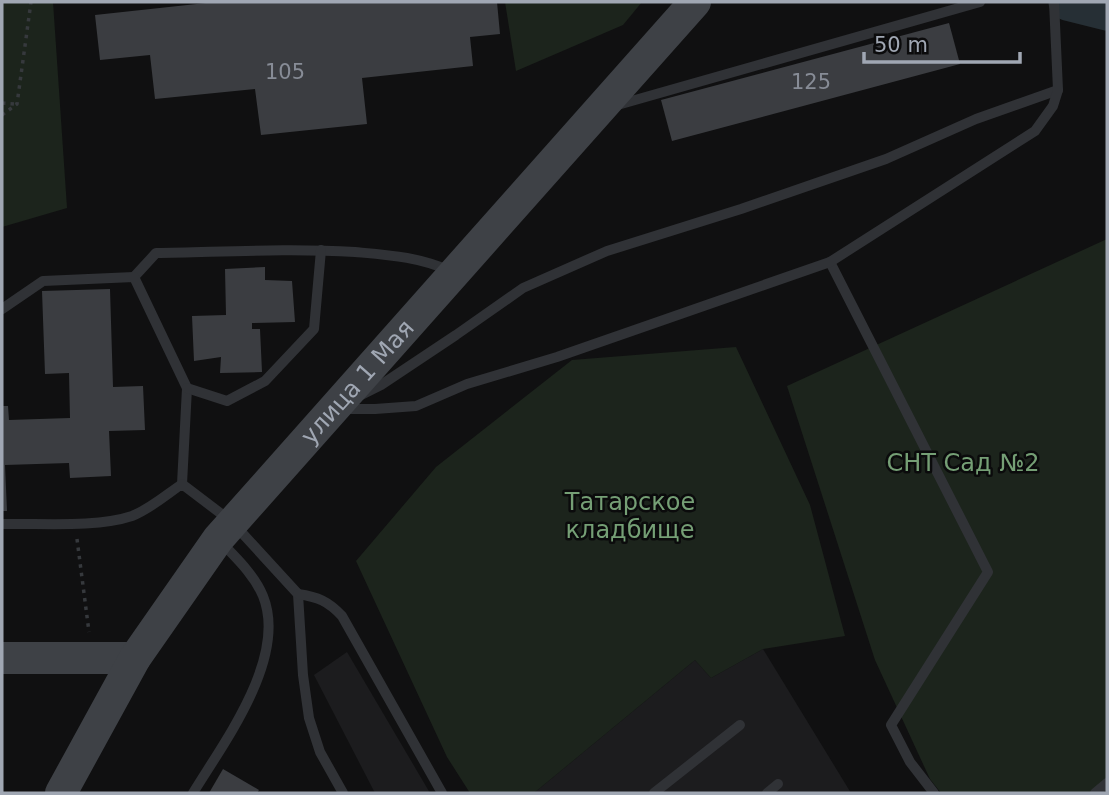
<svg xmlns="http://www.w3.org/2000/svg" width="1109" height="795" font-family="'DejaVu Sans',sans-serif">
	<rect width="100%" height="100%" fill="#101011"/>
	<!-- built -->
	<g fill="#1c1c1e">
		<polygon points="763,649 851,793 534,793 695,660 711,678"/>
		<polygon points="347,652 430,793 375,793 314,675"/>
	</g>
	<!-- green -->
	<g fill="#1c241c">
		<polygon points="2,2 53,2 67,208 2,227"/>
		<polygon points="505,2 642,2 623,25 516,71"/>
		<polygon points="1107,239 1107,793 941,793 930,779 875,660 787,386"/>
		<polygon points="736,347 810,505 845,636 763,649 711,678 695,660 534,793 470,793 447,757 356,561 436,467 572,360"/>
	</g>
	<g fill="none" stroke-linecap="round" stroke-linejoin="round">
		<!-- river -->
		<polyline stroke="#262f35" stroke-width="37" points="1067,2 1107,12"/>
	</g>
	<!-- building -->
	<g fill="#3b3d41">
		<polygon points="215,2 497,2 500,34 470,37 473,66 362,78 367,124 261,135 255,89 155,99 150,55 100,60 95,15"/>
		<polygon points="949,23 960,64 672,141 661,100"/>
		<polygon points="265,267 265,280 292,281 295,322 252,323 252,329 260,329 262,372 220,373 221,357 194,361 192,316 226,315 225,269"/>
		<polygon points="110,289 113,387 143,386 145,430 109,431 111,476 70,478 69,463 5,465 7,511 2,511 2,406 8,406 9,420 70,418 69,373 45,374 42,291"/>
		<polygon points="223,769 259,790 257,793 209,793"/>
	</g>
	<g fill="none" stroke-linecap="round" stroke-linejoin="round">
		<!-- path -->
		<g stroke="#36393d" stroke-width="3.5" stroke-dasharray="3.5 5" stroke-linecap="butt">
			<polyline points="2,103 15,104"/>
			<polyline points="2,115 17,104 31,2"/>
			<polyline points="77,539 89,632"/>
		</g>
		<!-- lane -->
		<g stroke="#303236" stroke-width="10">
			<polyline points="614,106 980,2"/>
			<polyline points="830,262 988,572 891,725 910,762 934,793"/>
			<path d="M134 277 156 253C222 252 289 248 355 252 388 255 420 257 450 271"/>
			<polyline points="2,309 43,281 134,277 187,388 182,484"/>
			<polyline points="187,388 227,401 265,381 314,329 321,250"/>
			<polyline points="359,396 381,385 456,335 523,288 607,251 741,209 886,159 976,119 1058,90"/>
			<polyline points="341,409 375,409 416,406 467,384 557,357 830,262 1035,131 1053,106 1058,90 1054,2"/>
			<path d="M2 524C40 523 96 528 132 516 150 509 166 495 182 484L232 522 298 594 303 675 309 718 320 752 343 793"/>
			<path d="M298 594C318 597 328 601 342 616L442 793"/>
			<path d="M193 793C224 742 288 658 263 596 254 574 235 557 219 540"/>
			<polyline points="654,793 740,725"/>
			<polyline points="767,793 778,784"/>
			<polyline points="1095,793 1107,783"/>
		</g>
		<!-- secondary -->
		<g stroke="#3e4146" stroke-width="32">
			<polyline points="2,658 135,658"/>
			<path id="s1" d="M61 793 135 658 218 539 695 2"/>
		</g>
	</g>
	<g text-anchor="middle" dominant-baseline="central" stroke-width="5" stroke-linejoin="round" paint-order="stroke">
		<!-- number labels -->
		<g font-size="21" fill="#878c96">
			<text x="285" y="72">105</text>
			<text x="811" y="82">125</text>
		</g>
		<!-- street labels -->
		<g font-size="24" fill="#a0a7b3" stroke="#0b0b0c">
			<text stroke="none"><textPath href="#s1" startOffset="509">улица 1 Мая</textPath></text>
		</g>
		<!-- park labels -->
		<g font-size="24" fill="#759f75" stroke="#0b0b0c">
			<text x="963" y="463">СНТ Сад №2</text>
			<text x="630" y="502">Татарское<tspan x="630" dy="28">кладбище</tspan></text>
		</g>
	</g>
	<!-- border -->
	<rect width="1109" height="795" fill="none" stroke="#a0a7b3" stroke-width="7"/>
	<!-- scale -->
	<path d="M864 52v10h156v-10" fill="none" stroke="#a0a7b3" stroke-width="3.5"/>
	<text x="874" y="52" font-size="21" fill="#a0a7b3" stroke="#0b0b0c" stroke-width="5" paint-order="stroke">50 m</text>
</svg>
